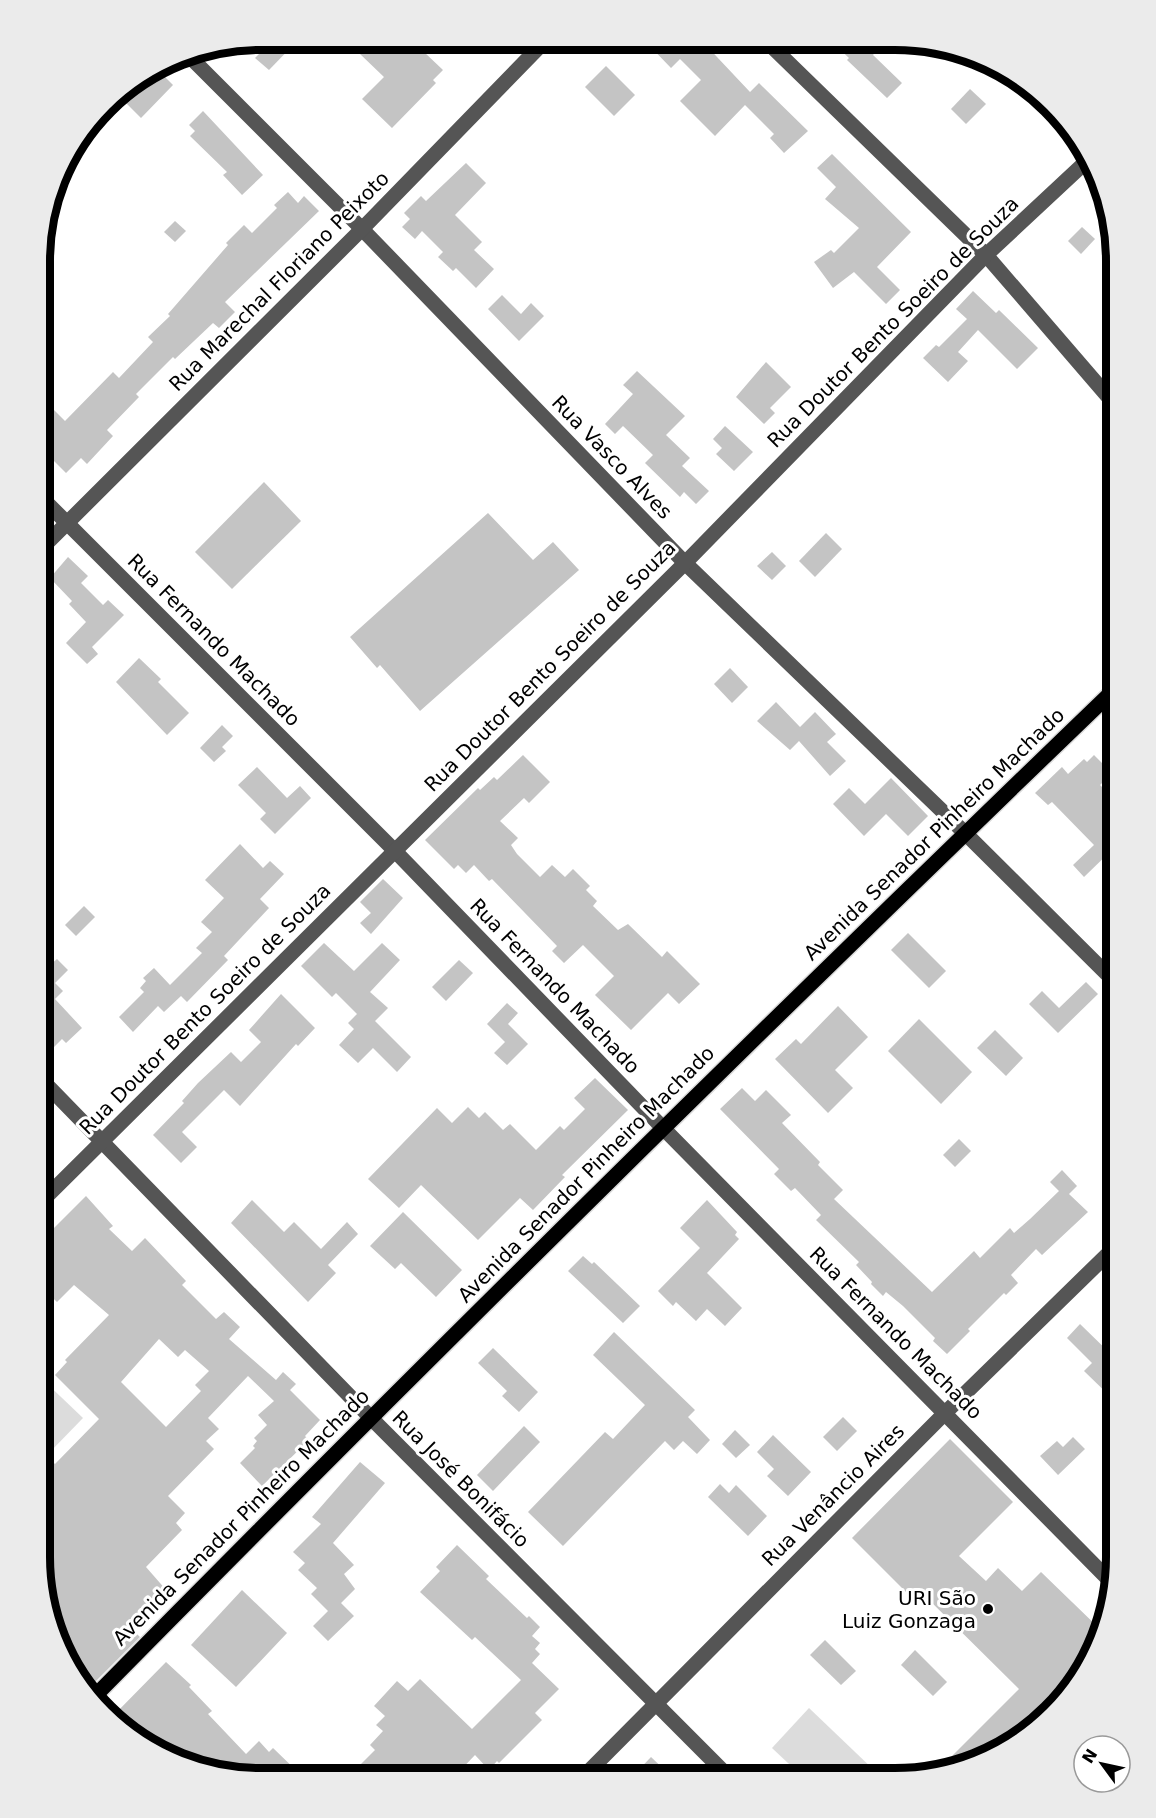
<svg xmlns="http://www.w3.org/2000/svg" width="1156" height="1818" font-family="'DejaVu Sans',sans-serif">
	<rect width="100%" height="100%" fill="#fff"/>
	<!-- green -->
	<g fill="#dcdcdc">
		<polygon points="39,1376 83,1418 49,1453 39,1443"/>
		<polygon points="809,1708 877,1773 872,1779 805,1779 772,1748"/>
	</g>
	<!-- building -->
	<g fill="#c4c4c4" fill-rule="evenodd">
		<polygon points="274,39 299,39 269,70 255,58"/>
		<polygon points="375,39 436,40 424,52 443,70 433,80 436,83 392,128 362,99 384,77 360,54"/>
		<polygon points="644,40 701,40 750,92 759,83 808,131 784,153 770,138 774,134 745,105 715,136 680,101 701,80 680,59 671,68"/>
		<polygon points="831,41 868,41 877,50 873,55 902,83 887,98 847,60 849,58"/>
		<polygon points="606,66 635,95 614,116 585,87"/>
		<polygon points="156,68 173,85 141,118 123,100 134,89 130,85"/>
		<polygon points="970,89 986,104 966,124 951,109"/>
		<polygon points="203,111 263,175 242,195 223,175 227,172 190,136 195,131 189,125"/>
		<polygon points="832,154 911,232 877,267 900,290 886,304 854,272 833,288 814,262 831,250 834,253 859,228 825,199 836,187 817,168"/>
		<polygon points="466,163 486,183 455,215 482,242 474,250 494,269 476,288 456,268 453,271 438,257 443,252 422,231 415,239 402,227 410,219 404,213 421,196 426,201"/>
		<polygon points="288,192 298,203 304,196 319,211 225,302 235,312 219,328 213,323 175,359 173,357 136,394 139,397 107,430 113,436 87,464 81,458 66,473 41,448 41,397 65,421 113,372 119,378 153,342 148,337 170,316 168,314 228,245 226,243 244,225 252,233 277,208 274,205"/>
		<polygon points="175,221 186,231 175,242 164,232"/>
		<polygon points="1082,227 1095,239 1081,254 1068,241"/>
		<polygon points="973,291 996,313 999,310 1038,348 1017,369 978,330 958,352 968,361 948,382 923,358 936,345 939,347 967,319 956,309"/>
		<polygon points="502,295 521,314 531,303 544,316 519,341 488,309"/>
		<polygon points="766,362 791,387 770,408 775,413 764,424 736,397"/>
		<polygon points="637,371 685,416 666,435 690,458 682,466 709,491 696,504 684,492 680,497 645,463 653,455 623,426 615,434 605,424 633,394 623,385"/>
		<polygon points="725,426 753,452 734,471 716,454 722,448 713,439"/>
		<polygon points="264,482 301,521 232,589 195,552"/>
		<polygon points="488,513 533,560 553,542 579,570 420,711 380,665 377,668 350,637"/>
		<polygon points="826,533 842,549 815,577 799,561"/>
		<polygon points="772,552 786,566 772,580 757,566"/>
		<polygon points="68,557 88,576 81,583 103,605 108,600 124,615 92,647 98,654 87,664 66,643 86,622 69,604 72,601 50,578"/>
		<polygon points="139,658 161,679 158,682 189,713 167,735 116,682"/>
		<polygon points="730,668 748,687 732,703 714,684"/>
		<polygon points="776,702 800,727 815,712 836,734 827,742 846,761 830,776 799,741 790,750 757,721"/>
		<polygon points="222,725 233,736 222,747 226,751 214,762 200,748"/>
		<polygon points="523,755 550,782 529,803 524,798 500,821 518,838 511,845 517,854 540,877 552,865 565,877 573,869 590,886 586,890 597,901 593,906 618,930 628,924 662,957 667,951 700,984 679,1004 668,993 631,1030 595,995 614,976 583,945 564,963 552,951 557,946 492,879 489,881 474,865 466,873 458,865 454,869 425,840 478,788 480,790 494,777 497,780"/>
		<polygon points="1094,755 1112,773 1100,785 1117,802 1117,845 1084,877 1073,865 1094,845 1052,802 1048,805 1035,793 1062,767 1068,774 1084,759 1087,762"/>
		<polygon points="257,767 287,798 300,786 311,798 275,834 260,819 266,813 238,785"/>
		<polygon points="891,778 928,816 908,836 886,814 864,836 833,804 849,788 865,804"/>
		<polygon points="240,844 263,868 270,861 284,874 260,899 269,908 224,956 228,960 187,1002 181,996 164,1012 158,1006 133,1032 119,1017 144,992 140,988 146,981 143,978 154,968 170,985 202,953 196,948 212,932 201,922 224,898 205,880"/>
		<polygon points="383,879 403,898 371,934 360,923 371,913 360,902"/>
		<polygon points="84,906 95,917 76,936 65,925"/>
		<polygon points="908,933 946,971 929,988 891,950"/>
		<polygon points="324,943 354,971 382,943 400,960 370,992 388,1008 375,1021 411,1057 397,1072 373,1048 358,1063 339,1045 354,1029 348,1023 357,1014 336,993 332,997 301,966"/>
		<polygon points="40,957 49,966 57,959 68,970 55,983 63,991 55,999 82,1028 66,1043 62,1039 53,1048 40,1035"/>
		<polygon points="459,960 473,973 446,1001 432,987"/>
		<polygon points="1086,982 1098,994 1058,1033 1029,1004 1042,991 1059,1008"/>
		<polygon points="281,994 315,1028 298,1046 296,1044 240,1106 224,1090 182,1132 197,1147 181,1163 153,1135 184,1103 182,1101 198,1083 231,1052 241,1062 261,1042 249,1030"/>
		<polygon points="507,1003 518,1013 508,1024 528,1044 507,1065 494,1053 505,1042 487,1024"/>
		<polygon points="838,1006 868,1037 835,1070 853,1088 828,1113 775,1059 796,1039 801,1044"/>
		<polygon points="919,1019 972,1072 941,1104 888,1051"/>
		<polygon points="995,1030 1023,1058 1006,1076 977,1048"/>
		<polygon points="595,1078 628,1110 562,1175 565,1177 533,1210 520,1198 478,1240 421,1185 399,1208 368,1179 437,1108 452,1123 468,1107 479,1118 485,1112 503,1130 510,1124 536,1150 560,1126 564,1130 585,1109 574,1098"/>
		<polygon points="742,1088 755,1101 766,1090 791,1115 782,1123 820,1162 818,1165 843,1190 834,1199 932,1292 974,1251 980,1258 1010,1228 1014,1233 1030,1219 1059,1191 1050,1182 1062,1170 1077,1186 1069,1194 1088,1212 1042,1255 1036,1249 1011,1275 1018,1283 1006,1295 1004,1293 968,1329 970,1331 947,1354 933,1341 935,1338 903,1306 886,1292 883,1296 871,1284 872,1282 856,1265 859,1262 816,1220 821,1215 795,1188 791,1191 774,1174 779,1169 720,1109"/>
		<polygon points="959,1139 971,1151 955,1167 943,1155"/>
		<path d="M86 1196 113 1226 109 1229 132 1251 145 1238 186 1281 182 1285 216 1319 224 1312 240 1327 229 1339 276 1380 283 1372 296 1384 290 1390 320 1420 305 1436 309 1440 262 1486 240 1463 255 1448 253 1446 257 1441 254 1438 267 1425 258 1415 274 1401 248 1376 208 1418 219 1429 206 1441 214 1449 168 1496 185 1513 176 1523 182 1530 146 1567 167 1591 130 1627 140 1637 87 1690 79 1683 56 1642 39 1557V1449L55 1464 99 1419 55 1375 67 1362 65 1360 109 1315 74 1285 57 1302 39 1285V1243ZM159 1339 178 1357 185 1350 209 1371 195 1385 201 1391 166 1427 121 1382Z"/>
		<polygon points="252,1200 284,1232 294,1222 321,1249 347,1222 358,1234 328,1265 336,1273 308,1302 231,1223"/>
		<polygon points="707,1200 737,1232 735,1235 739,1239 707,1273 742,1308 725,1326 707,1309 696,1321 676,1302 673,1306 658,1291 700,1248 680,1228"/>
		<polygon points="403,1212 462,1270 436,1297 401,1263 395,1269 370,1246"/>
		<polygon points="583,1256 592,1264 594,1262 640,1306 623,1323 568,1271"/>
		<polygon points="1080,1324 1117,1360 1117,1367 1109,1374 1117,1382 1117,1403 1084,1371 1092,1363 1067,1338"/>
		<polygon points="614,1332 695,1410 688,1417 710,1440 697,1454 683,1441 674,1450 665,1441 563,1546 528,1512 605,1432 613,1439 645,1405 593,1355"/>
		<polygon points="493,1348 538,1392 519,1412 502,1396 507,1391 478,1363"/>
		<polygon points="843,1417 857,1431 837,1451 823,1437"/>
		<polygon points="524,1426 540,1442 493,1491 477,1475"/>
		<polygon points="735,1430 750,1445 736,1458 722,1444"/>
		<polygon points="773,1435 811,1472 788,1496 767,1476 774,1469 757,1452"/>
		<polygon points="1073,1437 1085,1449 1058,1475 1040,1456 1057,1441 1063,1447"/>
		<polygon points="950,1439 1013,1502 959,1556 986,1581 998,1568 1022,1591 1041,1572 1103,1632 1071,1692 1030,1733 980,1762 937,1771 1019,1689 922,1593 915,1601 852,1538"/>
		<polygon points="360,1462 385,1483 333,1543 354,1565 344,1574 355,1589 341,1603 354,1616 328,1641 313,1626 328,1611 311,1594 317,1588 298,1570 305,1563 293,1552 321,1524 312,1517"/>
		<polygon points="720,1484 729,1493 736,1485 767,1516 748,1536 708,1497"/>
		<polygon points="457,1545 489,1576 486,1579 527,1618 529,1616 540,1627 532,1636 540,1643 535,1649 540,1654 532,1663 559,1689 535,1713 542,1720 499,1763 497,1761 489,1770 475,1755 453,1778 348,1777 375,1750 370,1745 383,1731 376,1725 385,1716 374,1706 397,1681 408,1691 420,1679 472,1729 521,1680 475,1637 472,1640 420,1592 440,1571 436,1567"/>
		<polygon points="242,1590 287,1633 236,1687 191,1645"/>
		<polygon points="825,1640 856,1671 841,1685 810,1655"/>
		<polygon points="915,1650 947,1682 933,1696 901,1665"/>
		<polygon points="166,1662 191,1685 189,1687 212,1711 208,1714 246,1754 259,1741 269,1752 273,1748 303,1777 232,1777 176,1762 126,1733 111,1718"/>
		<polygon points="651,1757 673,1778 631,1778"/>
	</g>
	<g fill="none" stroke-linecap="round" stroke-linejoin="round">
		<defs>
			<path id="major" d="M92 1699C429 1357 771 1020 1117 687"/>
		</defs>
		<!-- major casing -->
		<use href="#major" stroke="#dbdbdb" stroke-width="18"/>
		<!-- minor -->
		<g stroke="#555" stroke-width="15">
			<polyline points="765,40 986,255 1117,407"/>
			<polyline points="187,54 362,229 685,563 965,833 1117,984"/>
			<polyline points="40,496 394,850 662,1127 1114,1585"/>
			<polyline points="40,550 362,229 546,40"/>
			<polyline points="40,1078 370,1417 731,1779"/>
			<polyline points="39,1204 685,563 986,255 1090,158"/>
			<polyline points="582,1778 946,1412 1117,1245"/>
		</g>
		<!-- major -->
		<use href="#major" stroke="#000" stroke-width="15"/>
	</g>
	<!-- markers -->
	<circle fill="#000" stroke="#fff" stroke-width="2" cx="988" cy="1609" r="6"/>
	<g text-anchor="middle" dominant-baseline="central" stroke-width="6" stroke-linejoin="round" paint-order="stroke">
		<!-- street labels -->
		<g font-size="20" fill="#000" stroke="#fff">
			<text transform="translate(279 281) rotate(-45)">Rua Marechal Floriano Peixoto</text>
			<text transform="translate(893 322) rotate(-45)">Rua Doutor Bento Soeiro de Souza</text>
			<text transform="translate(612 457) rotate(46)">Rua Vasco Alves</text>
			<text transform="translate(214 640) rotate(45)">Rua Fernando Machado</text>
			<text transform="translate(550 666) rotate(-45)">Rua Doutor Bento Soeiro de Souza</text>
			<text transform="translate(934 834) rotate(-44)">Avenida Senador Pinheiro Machado</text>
			<text transform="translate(555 986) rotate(46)">Rua Fernando Machado</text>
			<text transform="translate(205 1009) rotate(-45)">Rua Doutor Bento Soeiro de Souza</text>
			<text transform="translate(586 1174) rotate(-45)">Avenida Senador Pinheiro Machado</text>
			<text transform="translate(896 1333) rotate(45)">Rua Fernando Machado</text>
			<text transform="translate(461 1479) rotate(45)">Rua José Bonifácio</text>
			<text transform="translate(833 1495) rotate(-45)">Rua Venâncio Aires</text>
			<text transform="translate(241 1517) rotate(-45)">Avenida Senador Pinheiro Machado</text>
		</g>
		<!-- poi labels -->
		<g font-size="20" fill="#000" stroke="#fff" text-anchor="end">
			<text x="976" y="1598">URI São<tspan x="976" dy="23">Luiz Gonzaga</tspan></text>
		</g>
	</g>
	<!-- crop -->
	<path d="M0 0H1156V1818H0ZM261 50H895A211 211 0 0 1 1106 261V1557A211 211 0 0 1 895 1768H261A211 211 0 0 1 50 1557V261A211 211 0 0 1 261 50Z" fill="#ebebeb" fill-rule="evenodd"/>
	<path fill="none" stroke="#000" stroke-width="8" d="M261 50H895A211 211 0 0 1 1106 261V1557A211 211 0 0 1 895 1768H261A211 211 0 0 1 50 1557V261A211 211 0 0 1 261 50Z"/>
	<!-- north arrow -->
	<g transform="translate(1102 1764) rotate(303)"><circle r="28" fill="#ffffff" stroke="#999999" stroke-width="1.5"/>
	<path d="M0-4.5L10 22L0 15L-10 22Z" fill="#000000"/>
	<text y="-9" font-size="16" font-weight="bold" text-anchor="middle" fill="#000000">N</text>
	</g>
</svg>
